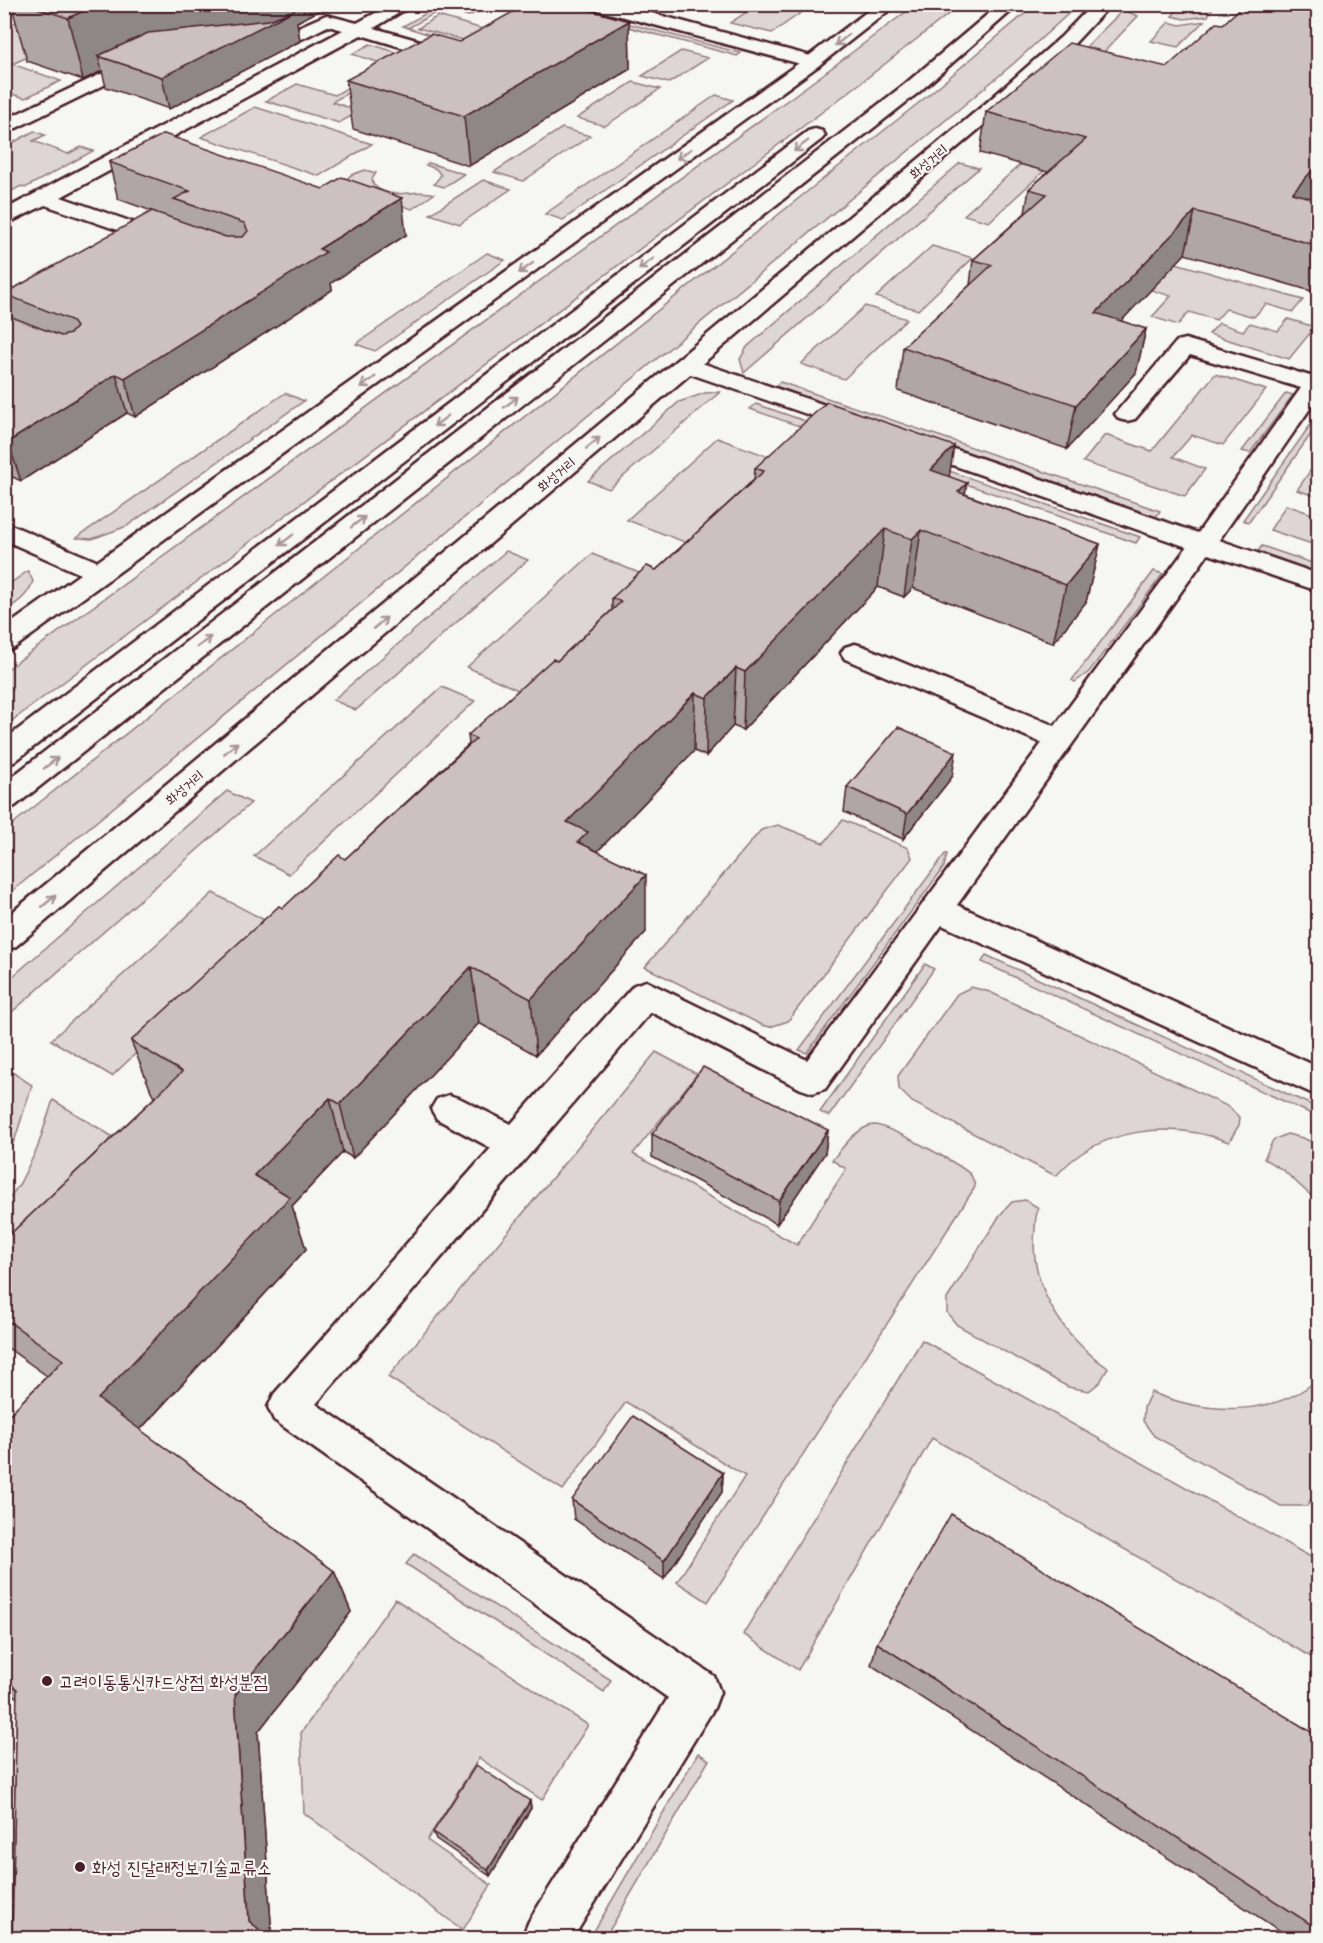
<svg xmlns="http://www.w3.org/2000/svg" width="1323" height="1943" font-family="Mali,'Poor Story',sans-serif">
	<rect width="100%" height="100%" fill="#f6f6f2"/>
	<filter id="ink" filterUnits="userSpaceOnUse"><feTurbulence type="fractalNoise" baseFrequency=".0167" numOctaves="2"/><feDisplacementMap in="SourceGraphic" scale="12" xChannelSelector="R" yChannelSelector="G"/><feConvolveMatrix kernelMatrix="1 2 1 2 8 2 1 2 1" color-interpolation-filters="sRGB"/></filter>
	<g filter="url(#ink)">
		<!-- green -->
		<g fill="#ddd6d5" stroke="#947a80" stroke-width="1.5">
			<polygon points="1183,4 1214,4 1214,5 1208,16 1184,19 1172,16"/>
			<polygon points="441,5 452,5 477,12 469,16 442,9 408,28 435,36 433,36 403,26"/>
			<polygon points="545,5 558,5 741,53 737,56"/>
			<polygon points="757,5 757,4 812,5 772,33 730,23"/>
			<polygon points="915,5 960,5 858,85 5,726 5,671 822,75"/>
			<polygon points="1035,5 1078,5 1013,64 958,110 5,897 5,830 921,101"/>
			<polygon points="58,6 135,9 12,64 61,81 25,98 5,92 5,26"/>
			<polygon points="1123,10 1138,16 1081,76 1062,71"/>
			<polygon points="438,16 486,30 466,41 418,28"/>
			<polygon points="1204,21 1178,47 1151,41 1169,22 1180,25"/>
			<polygon points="370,44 411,57 332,102 360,111 339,123 266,101 297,84 335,95 387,65 352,54"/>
			<polygon points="681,51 708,58 669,83 642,76"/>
			<polygon points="633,82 660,89 605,126 577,118"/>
			<polygon points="716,95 733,100 563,220 545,214"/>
			<polygon points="255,107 372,144 319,176 201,137"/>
			<polygon points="562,128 590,136 523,181 494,172"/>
			<polygon points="34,131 45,135 33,141 68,154 81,147 93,151 25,188 21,186 6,194 9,196 5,198 5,147"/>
			<polygon points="1051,137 1074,143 989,222 964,215"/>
			<polygon points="429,163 464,174 444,187 434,184 441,175 436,169 426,165"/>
			<polygon points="960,163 979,168 744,373 740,359 747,347"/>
			<path d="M365 170 376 173 372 179 373 184C390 203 415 187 434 194L412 209 340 186 351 175Z"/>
			<polygon points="483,180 511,189 460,224 430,214"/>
			<polygon points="932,246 973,258 918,310 876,297"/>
			<polygon points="1138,252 1303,300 1293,312 1266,304 1254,317 1226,309 1216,320 1189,312 1178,325 1152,317 1171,296 1112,278"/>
			<polygon points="487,253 505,260 375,351 356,344"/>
			<polygon points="865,306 907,319 844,379 801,364"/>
			<polygon points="1288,319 1315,327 1289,359 1209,334 1219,323 1243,331 1250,323 1278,331"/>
			<polygon points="1215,374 1266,390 1223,445 1192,435 1173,457 1205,469 1185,496 1083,462 1105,435 1152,451"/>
			<polygon points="780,382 1160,511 1156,517 775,386"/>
			<polygon points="720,392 609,489 588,481 679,402 705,393"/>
			<polygon points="285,393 304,401 127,526 92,539 76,538"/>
			<polygon points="1286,393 1293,395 1250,453 1242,451"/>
			<polygon points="756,404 1140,537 1136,543 750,409"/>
			<polygon points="1318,414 1318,424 1249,522 1243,520"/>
			<polygon points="717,438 775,459 687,543 627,520"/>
			<polygon points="1314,465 1318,466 1318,497 1297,490"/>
			<polygon points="1286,505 1318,516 1318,546 1270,530"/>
			<polygon points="1262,546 1318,565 1318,572 1258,551"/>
			<polygon points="506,551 528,560 356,710 333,700"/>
			<polygon points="592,554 652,578 529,695 467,667"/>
			<path d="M28 571 33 581C28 596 17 603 5 611V587Z"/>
			<polygon points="1154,571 1163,574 1089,672 1075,682 1072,680"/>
			<polygon points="442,687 475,701 289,874 254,856"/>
			<polygon points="227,791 251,803 5,1018 5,983"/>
			<polygon points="843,820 908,848 912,858 788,1021 770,1027 762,1025 645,967 761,830 778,825 824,843"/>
			<polygon points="945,854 947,854 944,867 807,1053 799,1050"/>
			<polygon points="213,893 272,924 112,1076 51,1040"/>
			<polygon points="986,955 1318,1108 1318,1117 982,962"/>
			<polygon points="925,964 934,969 829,1116 820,1112"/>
			<path d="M971 987 990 992 1229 1107 1240 1118 1239 1125 1229 1142C1172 1120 1098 1127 1056 1176L912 1102 899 1089 898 1076 957 994Z"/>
			<path d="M656 1052 697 1074 633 1154 797 1245 846 1169 832 1160C842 1149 857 1126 874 1125 888 1125 959 1164 970 1174 973 1178 974 1182 975 1187L708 1602 677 1582 745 1476 626 1402 563 1490 388 1377Z"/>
			<polygon points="12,1072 32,1085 15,1139 5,1159 5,1079"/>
			<polygon points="53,1100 118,1140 5,1253 5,1205 20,1183 37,1149"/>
			<polygon points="1287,1134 1303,1138 1318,1145 1318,1202 1283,1170 1264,1159 1273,1140"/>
			<path d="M1025 1200 1039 1208C1035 1215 1035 1223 1035 1230 1028 1285 1064 1338 1108 1368L1100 1382 1089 1391 1068 1387 957 1325 947 1313V1299L1000 1215 1012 1202Z"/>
			<polygon points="922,1340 1318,1561 1318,1661 932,1438 798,1670 743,1634"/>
			<path d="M1318 1379V1488L1307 1506H1281L1154 1436 1143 1421 1144 1407 1151 1392C1203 1414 1274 1418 1318 1379Z"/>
			<polygon points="414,1554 611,1680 604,1692 406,1564"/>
			<polygon points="395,1599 588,1725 542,1800 479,1758 427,1840 491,1885 463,1930 304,1813 301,1733"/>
			<polygon points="698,1753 709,1760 605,1938 590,1938"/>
		</g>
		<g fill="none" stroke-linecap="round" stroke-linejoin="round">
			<defs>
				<g id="minor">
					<polygon points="4,4 18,4 4,12"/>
					<path d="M392 4H414L374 28 459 52 462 56 459 60 451 62 361 35 61 197 175 237 179 241 175 245 168 247 161 245 45 205 4 225V210L343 30 328 26C305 37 276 55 250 49L247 45 250 41 278 36 326 15 357 23Z"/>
					<polygon points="588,4 618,4 818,58 821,62 818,66 812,67 590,8"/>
					<polygon points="145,53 151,54 154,58 151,62 4,134 4,120"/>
					<polygon points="1185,339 1310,376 1318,374 1318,397 1219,540 1318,574 1318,591 1208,554 957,905 1318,1067 1318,1096 942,925 825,1089 813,1093 801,1089 651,1012 316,1404 714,1676 720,1692 714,1708 573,1938 522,1938 529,1921 668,1698 274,1420 268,1407 274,1394 491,1148 437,1119 431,1109 437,1099 449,1095 461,1099 511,1124 634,985 646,981 807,1060 1042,743 845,659 841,653 845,647 855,644 865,647 1055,726 1187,547 901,447 898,442 901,437 910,435 919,437 1198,533 1301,388 1190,355 1135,419 1127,421 1119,419 1115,414 1119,409 1177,341"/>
					<polygon points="687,358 869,420 873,425 869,430 861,432 853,430 679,370 675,365 679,360"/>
					<polygon points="4,522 110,567 114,573 110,579 101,581 92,579 4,540"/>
				</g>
				<g id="primary">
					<polygon points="877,4 897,4 818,66 14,648 4,651 4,628 806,58"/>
					<polygon points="1093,4 1111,4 1073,45 999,112 15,947 4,950 4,919 985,104 1061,37"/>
				</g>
				<g id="trunk">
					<polygon points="1000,4 1019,4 919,92 15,806 4,809 4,783 905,84"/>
					<polygon points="815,129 822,131 825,135 822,139 14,762 4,765 4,740 808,131"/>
				</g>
			</defs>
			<!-- minor casing -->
			<use href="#minor" stroke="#4a1f2b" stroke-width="5"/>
			<!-- primary casing -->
			<use href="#primary" stroke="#4a1f2b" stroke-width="5"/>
			<!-- trunk casing -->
			<use href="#trunk" stroke="#4a1f2b" stroke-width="5"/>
			<!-- minor -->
			<use href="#minor" fill="#f6f6f2" fill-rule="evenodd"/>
			<!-- primary -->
			<use href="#primary" fill="#f6f6f2" fill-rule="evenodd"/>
			<!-- trunk -->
			<use href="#trunk" fill="#f6f6f2" fill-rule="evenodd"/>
		</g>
		<!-- wall -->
		<g fill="#afa6a5" stroke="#4a1f2b" stroke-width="1.5">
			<polygon points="11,4 321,4 322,9 297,22 300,41 169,109 106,87 102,71 83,80 27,61"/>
			<polygon points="629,21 630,69 469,166 353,129 346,80 459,42"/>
			<polygon points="986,112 1318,200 1318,293 1185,254 1121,321 1146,329 1136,373 1067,449 898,391 903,347 970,285 973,260 1025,213 1029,189 1048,172 980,153"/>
			<polygon points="109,162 406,235 331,283 332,290 135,417 127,413 21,481 4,473 4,314 11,316 4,294 160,214 118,199"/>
			<polygon points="755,468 949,476 965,494 1100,544 1086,602 1053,643 913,588 904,597 878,587 743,730 733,726 706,756 694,751 598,851 646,932 536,1055 479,1023 353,1158 343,1152 292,1206 306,1249 140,1430 334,1571 351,1612 258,1732 272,1938 12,1938 17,1698 4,1687 4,1420 47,1376 4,1345 4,1240 155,1097 153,1096 131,1041 283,908 345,859 469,744 468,735 557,661 612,610 612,598 656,570 754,480"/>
			<polygon points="952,777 903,839 844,812 847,787"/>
			<polygon points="828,1130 825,1153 777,1224 652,1157 652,1134"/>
			<polygon points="723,1473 722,1492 664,1579 574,1519 572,1500"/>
			<polygon points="877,1643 1318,1736 1318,1938 1291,1938 871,1665"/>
			<polygon points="530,1801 531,1808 490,1876 436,1839 433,1832"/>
		</g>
		<!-- shaded-wall -->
		<g fill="#8f8786" stroke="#4a1f2b" stroke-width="1.5">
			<polygon points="98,4 321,4 322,9 297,22 300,41 169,109 162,77 98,56 102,71 83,80 68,18"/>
			<polygon points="629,21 630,69 469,166 464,116"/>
			<polygon points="1318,164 1318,191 1280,235 1292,193"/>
			<polygon points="402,198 406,235 331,283 332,290 135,417 125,378 319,249"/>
			<polygon points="1195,211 1185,254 1087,357 1096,313"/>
			<polygon points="1146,329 1136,373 1067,449 1076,405"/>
			<polygon points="116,374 127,413 21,481 8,442"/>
			<polygon points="954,446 945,504 931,470"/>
			<polygon points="967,483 958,540 958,492"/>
			<polygon points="885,529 878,587 743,730 745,672"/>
			<polygon points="921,530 913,588 904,597 912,539"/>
			<polygon points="1100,544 1086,602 1053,643 1066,585"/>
			<polygon points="736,668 733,726 706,756 707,698"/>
			<polygon points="695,693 694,751 589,860 567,822"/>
			<polygon points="956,752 952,777 903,839 907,814"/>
			<polygon points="646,875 646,932 536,1055 531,999"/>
			<polygon points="471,967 479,1023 353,1158 340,1104"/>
			<polygon points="330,1098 343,1152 292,1206 306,1249 125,1446 98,1399 254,1175"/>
			<polygon points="828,1130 825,1153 777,1224 779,1201"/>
			<polygon points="723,1473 722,1492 664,1579 664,1561"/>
			<polygon points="334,1571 351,1612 258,1732 272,1938 265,1938 249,1921 235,1695"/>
			<polygon points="530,1801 531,1808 490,1876 488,1870"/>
		</g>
		<!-- building -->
		<g fill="#ccc1c0" stroke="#4a1f2b" stroke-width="1.5">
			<polygon points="25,4 98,4 68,18"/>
			<polygon points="527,4 567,4 629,21 464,116 346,80 431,34 459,42"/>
			<polygon points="1245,4 1318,4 1318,164 1292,193 1318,200 1318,246 1195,211 1096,313 1146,329 1076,405 903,347 992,265 973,260 1047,194 1029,189 1086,139 986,112 1069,43 1167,67 1216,23 1223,24"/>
			<polygon points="295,10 162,77 98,56 148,33 269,20"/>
			<polygon points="164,134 323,189 342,177 402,198 319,249 326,252 125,378 116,374 8,442 4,440 4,314 61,336 70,334 76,327 71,320 4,294 152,211 226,237 243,237 248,231 244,223 174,199 190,191 109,162"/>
			<polygon points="827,402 954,446 931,470 967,483 958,492 1100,544 1066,585 921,530 912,539 885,529 745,672 736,668 707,698 695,693 567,822 588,832 578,842 646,875 531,999 471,967 340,1104 330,1098 254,1175 290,1197 98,1399 334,1571 235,1695 249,1921 270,1938 12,1938 17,1689 4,1679 4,1420 63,1360 4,1318 4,1240 182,1072 131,1041 279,906 283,908 339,855 345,859 476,739 468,735 553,659 557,661 621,602 612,598 647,566 656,570 764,471 755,468"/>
			<polygon points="898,727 956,752 907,814 847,787"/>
			<polygon points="703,1067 828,1130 779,1201 652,1134"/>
			<polygon points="633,1416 723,1473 664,1561 572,1500"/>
			<polygon points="951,1514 1318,1736 1318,1929 877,1643"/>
			<polygon points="476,1765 530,1801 488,1870 433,1832"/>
		</g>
		<!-- one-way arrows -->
		<defs><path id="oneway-shaft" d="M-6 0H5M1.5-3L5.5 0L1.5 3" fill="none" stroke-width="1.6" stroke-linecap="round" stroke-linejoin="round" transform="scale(1.5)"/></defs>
		<g stroke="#a99598">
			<use href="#oneway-shaft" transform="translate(842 40) rotate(143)"/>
			<use href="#oneway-shaft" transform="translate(801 146) rotate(143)"/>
			<use href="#oneway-shaft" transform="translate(684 154) rotate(144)"/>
			<use href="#oneway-shaft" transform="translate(646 264) rotate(143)"/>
			<use href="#oneway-shaft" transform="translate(526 268) rotate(144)"/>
			<use href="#oneway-shaft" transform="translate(368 382) rotate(144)"/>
			<use href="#oneway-shaft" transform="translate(511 402) rotate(-38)"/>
			<use href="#oneway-shaft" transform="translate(441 421) rotate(143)"/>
			<use href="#oneway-shaft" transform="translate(593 443) rotate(-40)"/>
			<use href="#oneway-shaft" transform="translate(358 522) rotate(-38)"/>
			<use href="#oneway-shaft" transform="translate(286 540) rotate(143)"/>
			<use href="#oneway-shaft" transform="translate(380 623) rotate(-40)"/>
			<use href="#oneway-shaft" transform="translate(204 642) rotate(-38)"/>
			<use href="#oneway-shaft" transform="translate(231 748) rotate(-40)"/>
			<use href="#oneway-shaft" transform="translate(51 763) rotate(-38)"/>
			<use href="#oneway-shaft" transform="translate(49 901) rotate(-40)"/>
		</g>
	</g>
	<!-- markers -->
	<g fill="#4a1f2b" stroke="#f6f6f2" stroke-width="2">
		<circle cx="47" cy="1681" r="6"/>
		<circle cx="80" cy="1867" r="6"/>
	</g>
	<g text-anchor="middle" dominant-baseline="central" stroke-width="4.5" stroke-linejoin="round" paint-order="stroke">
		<!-- far-street labels -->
		<g font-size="14" fill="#4a1f2b" stroke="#f6f6f2">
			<text transform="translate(928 161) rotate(-40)">화성거리</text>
			<text transform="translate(556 474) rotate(-40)">화성거리</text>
			<text transform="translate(184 787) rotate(-40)">화성거리</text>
		</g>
		<!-- near-poi labels -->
		<g font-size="18" fill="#4a1f2b" stroke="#f6f6f2" text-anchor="start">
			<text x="59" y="1681">고려이동통신카드상점 화성분점</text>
			<text x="92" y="1867">화성 진달래정보기술교류소</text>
		</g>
	</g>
	<!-- margin -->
	<rect width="1323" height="1943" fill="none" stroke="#f6f6f2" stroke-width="24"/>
	<rect x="12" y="12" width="1299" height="1919" fill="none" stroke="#4a1f2b" stroke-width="2" filter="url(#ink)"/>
</svg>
